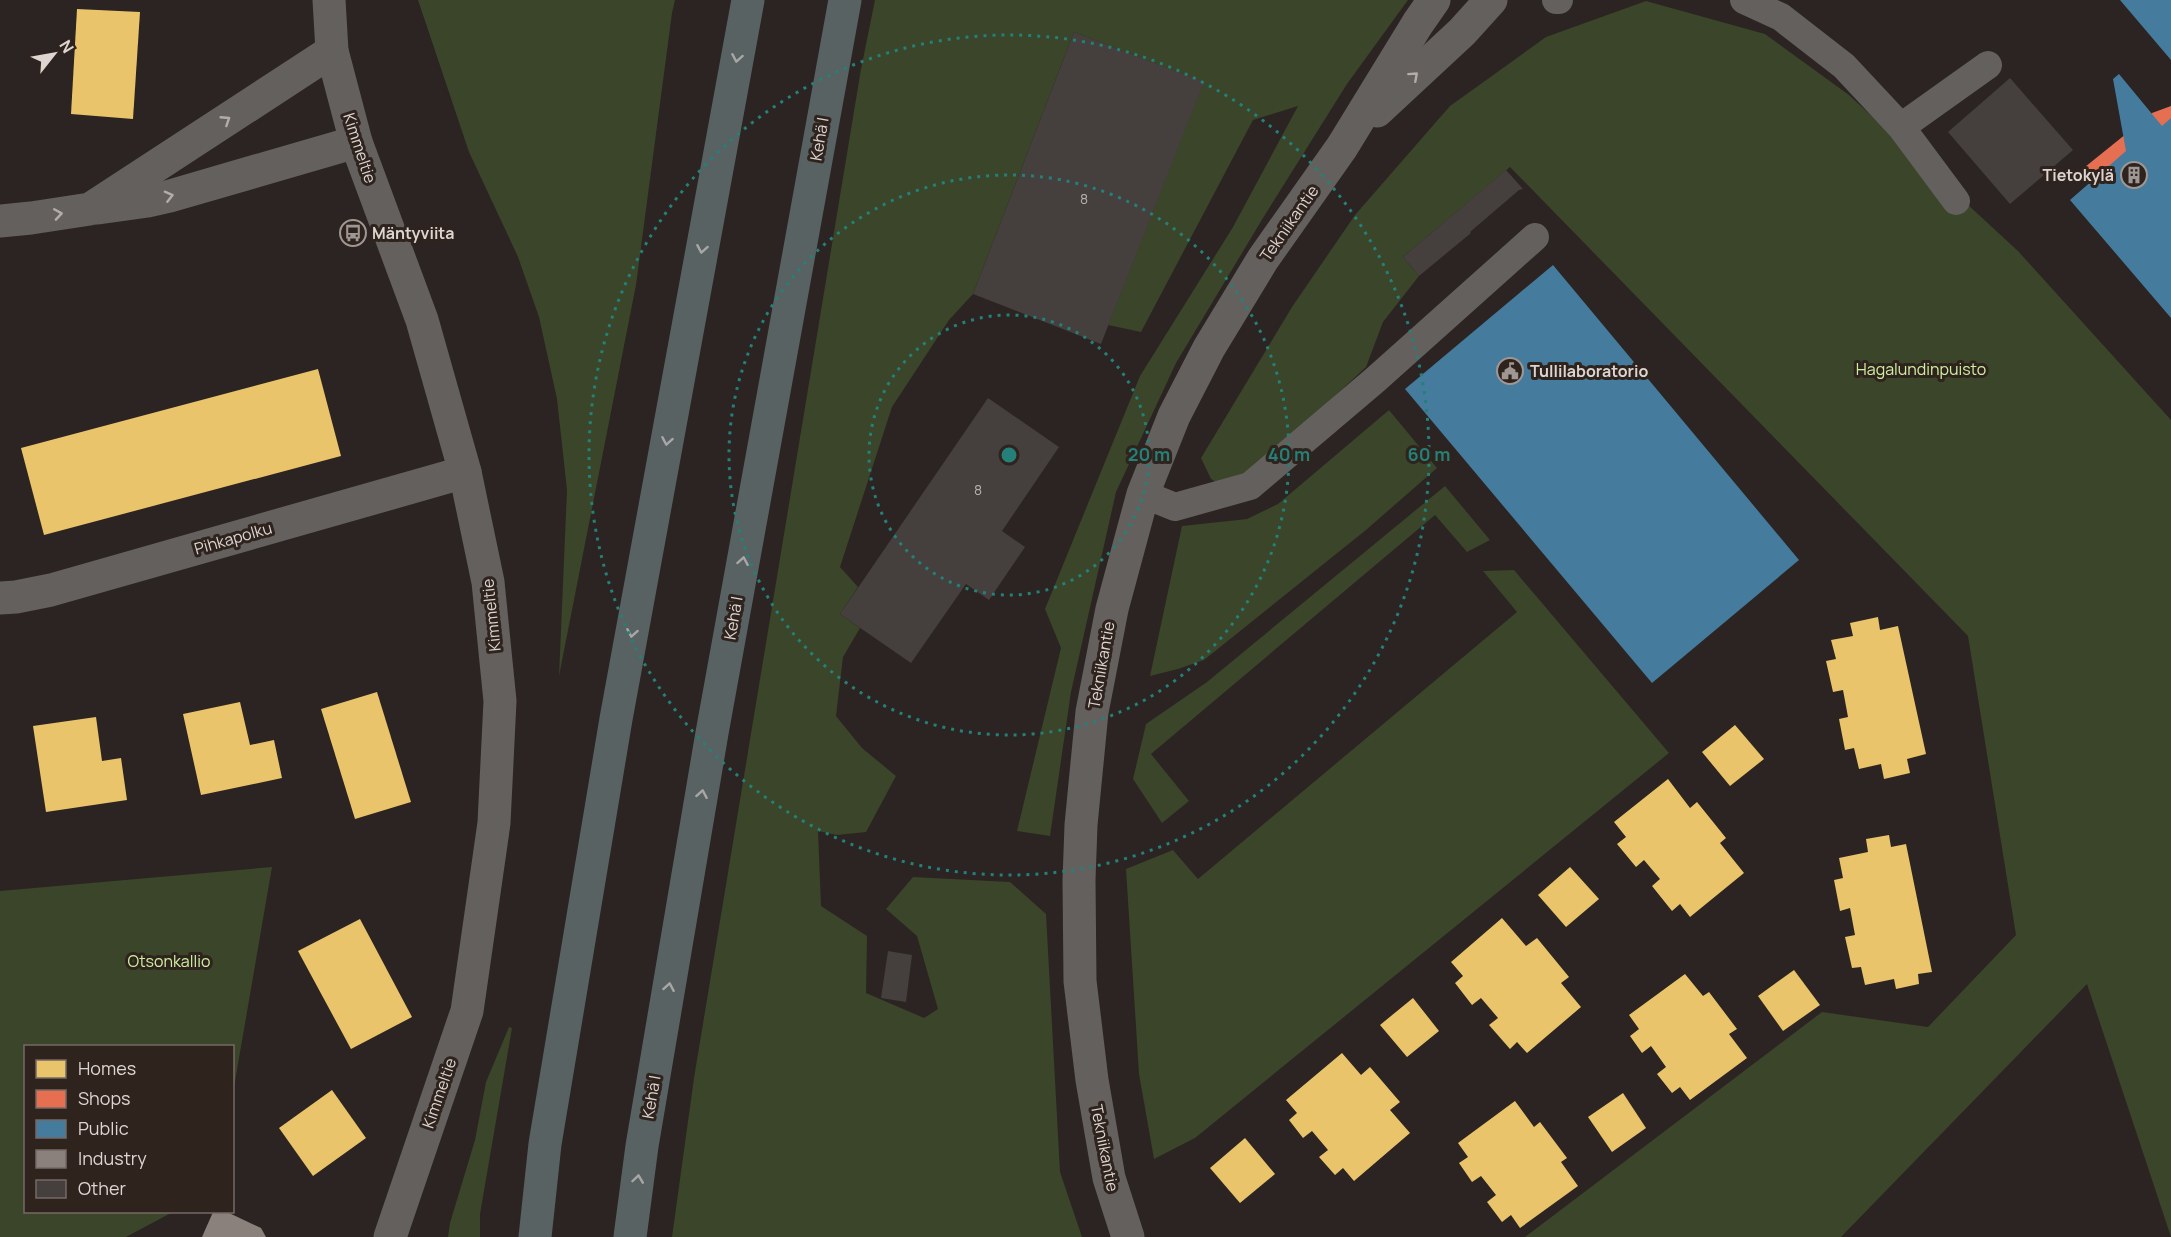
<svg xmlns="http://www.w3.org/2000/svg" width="2171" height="1237" font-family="Manrope,sans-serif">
	<rect width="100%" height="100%" fill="#2b2422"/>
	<!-- green -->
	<g fill="#3a4529">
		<polygon points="418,0 675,0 672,13 636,285 559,676 567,490 557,399 539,317 518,257 469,152"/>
		<polygon points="875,0 1408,0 1347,84 1263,218 1176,363 1116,492 1071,692 1050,836 1017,831 1061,648 1045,609 1140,376 1233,227 1298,106 1253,120 1141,332 1108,325 1203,82 1074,32 973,294 949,320 892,407 840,567 858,587 840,614 860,628 843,657 836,716 862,748 896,776 866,832 837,835 818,831 821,906 867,936 866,993 924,1018 938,1009 917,936 886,909 913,877 1010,882 1046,914 1060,1172 1082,1237 672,1237 694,1078 861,69"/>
		<polygon points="1646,1 1765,34 1849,95 2018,251 2171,420 2171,1237 2087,984 1841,1237 1525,1237 1822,1012 1928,1027 2016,935 1968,636 1510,167 1403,257 1419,276 1383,322 1366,367 1254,471 1219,484 1211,479 1201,458 1292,307 1355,215 1450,106 1546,37"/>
		<polygon points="1389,410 1437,468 1366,530 1204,660 1178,669 1150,676 1182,526 1247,519 1278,504"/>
		<polygon points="1445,486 1490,540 1467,552 1435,515 1151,754 1189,801 1162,823 1133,779 1146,724 1207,682"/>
		<polygon points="1514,570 1669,753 1195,1138 1154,1159 1139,1074 1126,869 1173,850 1198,879 1517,612 1483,571"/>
		<polygon points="272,867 233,1093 232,1046 26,1046 26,1212 173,1212 126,1237 0,1237 0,891"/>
		<polygon points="509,1027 512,1028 480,1214 480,1237 448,1237 450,1223 475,1140 486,1082"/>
	</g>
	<!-- homes -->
	<g fill="#e9c46a">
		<polygon points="77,9 140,12 133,119 71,114"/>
		<polygon points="318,369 341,456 44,535 21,448"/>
		<polygon points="1878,617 1880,630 1898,626 1926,754 1907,759 1910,773 1884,779 1881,764 1859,769 1854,748 1845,750 1839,719 1848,717 1843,690 1833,692 1826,661 1836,659 1831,640 1853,636 1850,623"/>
		<polygon points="377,692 411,802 355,819 321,709"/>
		<polygon points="240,702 250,745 274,740 282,778 201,795 183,714"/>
		<polygon points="96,717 102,761 121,758 127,800 46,812 33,726"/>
		<polygon points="1735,725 1764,759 1730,786 1702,752"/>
		<polygon points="1668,779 1690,808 1697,802 1726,838 1720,843 1744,873 1690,917 1680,904 1672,911 1652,886 1660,879 1644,860 1636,867 1617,844 1626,837 1614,822"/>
		<polygon points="1889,835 1891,847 1906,844 1932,972 1918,974 1919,984 1896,989 1894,979 1865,985 1861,967 1852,968 1845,937 1855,935 1850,908 1840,911 1834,880 1843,878 1839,858 1868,852 1866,839"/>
		<polygon points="1570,867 1599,899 1566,927 1538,895"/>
		<polygon points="1502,918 1526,946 1537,938 1569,977 1561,983 1581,1007 1527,1053 1517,1042 1510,1049 1489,1025 1498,1018 1481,998 1472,1005 1455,983 1463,976 1451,962"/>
		<polygon points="360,919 412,1017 351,1049 298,951"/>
		<polygon points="1794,970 1820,1005 1783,1031 1758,996"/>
		<polygon points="1685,974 1703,996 1709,992 1737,1029 1729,1034 1747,1058 1690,1100 1680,1087 1672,1093 1657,1074 1666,1067 1651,1046 1642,1053 1630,1036 1639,1029 1629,1015"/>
		<polygon points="1413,998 1439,1031 1407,1057 1380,1025"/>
		<polygon points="1342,1053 1361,1075 1370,1067 1400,1102 1390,1110 1410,1133 1354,1181 1343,1168 1335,1175 1319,1157 1328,1150 1312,1131 1303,1138 1289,1120 1297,1113 1286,1100"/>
		<polygon points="332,1090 366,1138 313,1176 279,1128"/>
		<polygon points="1623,1093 1646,1128 1612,1152 1588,1117"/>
		<polygon points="1515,1101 1534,1127 1540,1122 1567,1158 1561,1162 1578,1186 1520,1228 1511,1215 1502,1222 1487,1202 1496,1195 1481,1176 1472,1182 1459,1163 1468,1157 1458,1143"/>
		<polygon points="1245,1138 1275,1174 1240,1203 1210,1168"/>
	</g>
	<!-- shops -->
	<polygon fill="#e76f51" points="2171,106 2171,268 2080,171 2152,113"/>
	<!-- public -->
	<g fill="#457b9d">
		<polygon points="2120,0 2171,0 2171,60"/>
		<polygon points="2119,74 2162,126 2171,118 2171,318 2070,200 2126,151 2113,79"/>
		<polygon points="1553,265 1799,560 1652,683 1405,389"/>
	</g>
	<!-- industry -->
	<polygon fill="#8a817c" points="213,1212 227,1212 261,1228 266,1237 202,1237"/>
	<!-- building -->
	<g fill="#453f3d">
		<polygon points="1074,32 1204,82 1101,344 973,294"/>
		<polygon points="2010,78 2073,150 2010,204 1948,132"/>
		<polygon points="1506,170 1523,189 1519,190 1470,232 1471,233 1419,276 1403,257"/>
		<polygon points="988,398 1059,447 1002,531 1025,547 989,600 966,584 911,663 840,614"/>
		<polygon points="888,951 912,955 906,1002 881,998"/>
	</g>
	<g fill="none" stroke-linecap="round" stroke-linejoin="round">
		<!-- service -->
		<g stroke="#64605e" stroke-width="28">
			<polyline points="1556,0 1559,0"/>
			<polyline points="1744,0 1781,17 1844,66 1901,127 1956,201"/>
			<polyline points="1901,127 1988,65"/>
			<polyline points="1143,494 1175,507 1250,486 1375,380 1535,237"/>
		</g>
		<!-- minor -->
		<g stroke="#64605e" stroke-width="33">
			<polyline points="329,0 332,51 356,142 422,320 465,472 488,582 500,701 494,823 467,1011 390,1237"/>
			<polyline points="98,208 148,201 170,196 356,142"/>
			<polyline points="0,221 31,218 90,209 332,51"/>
			<polyline points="0,598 16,597 51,590 465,472"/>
		</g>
		<!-- secondary -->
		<g stroke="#64605e" stroke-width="33">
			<polyline points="1377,111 1462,32 1491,0"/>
			<polyline points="1128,1237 1109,1178 1092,1080 1080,981 1079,880 1081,825 1092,712 1112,609 1143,494 1174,416 1209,348 1263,259 1342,147 1418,23 1434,0"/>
		</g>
		<!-- trunk -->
		<g stroke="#586263" stroke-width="33">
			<polyline points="535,1237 545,1144 616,719 748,0"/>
			<polyline points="630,1237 642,1146 712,733 845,0"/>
		</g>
	</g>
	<!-- one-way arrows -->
	<defs><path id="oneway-chevron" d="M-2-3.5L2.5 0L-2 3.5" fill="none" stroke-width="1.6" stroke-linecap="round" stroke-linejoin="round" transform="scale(1.5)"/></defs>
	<g stroke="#a8a7a5">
		<use href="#oneway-chevron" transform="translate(737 58) rotate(100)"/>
		<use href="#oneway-chevron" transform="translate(702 249) rotate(100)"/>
		<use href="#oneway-chevron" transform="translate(667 441) rotate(100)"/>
		<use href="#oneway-chevron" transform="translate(743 561) rotate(-80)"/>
		<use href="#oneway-chevron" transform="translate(632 633) rotate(100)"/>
		<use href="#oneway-chevron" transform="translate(702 794) rotate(-80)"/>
		<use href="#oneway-chevron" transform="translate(669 987) rotate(-80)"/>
		<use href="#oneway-chevron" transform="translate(638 1179) rotate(-82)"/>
	</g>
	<g stroke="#b3aca9">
		<use href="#oneway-chevron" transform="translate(1414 76) rotate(-42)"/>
		<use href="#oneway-chevron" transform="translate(226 120) rotate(-33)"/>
		<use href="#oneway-chevron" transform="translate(169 196) rotate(-14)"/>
		<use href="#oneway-chevron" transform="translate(58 214) rotate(-9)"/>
	</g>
	<!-- distance rings -->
	<g fill="none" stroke="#248078" stroke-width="3" stroke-dasharray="3 6">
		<circle cx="1009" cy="455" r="140"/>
		<circle cx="1009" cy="455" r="280"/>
		<circle cx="1009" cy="455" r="420"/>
	</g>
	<!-- icons -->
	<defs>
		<symbol id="building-ring" viewBox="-11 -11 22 22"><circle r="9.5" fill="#2f231e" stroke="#9f9794" stroke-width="1.5"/><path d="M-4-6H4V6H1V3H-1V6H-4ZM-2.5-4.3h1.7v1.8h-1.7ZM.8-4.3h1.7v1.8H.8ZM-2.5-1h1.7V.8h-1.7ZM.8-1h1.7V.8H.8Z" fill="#9f9794"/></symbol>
		<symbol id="bus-ring" viewBox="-11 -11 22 22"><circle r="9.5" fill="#2f231e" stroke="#9f9794" stroke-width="1.5"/><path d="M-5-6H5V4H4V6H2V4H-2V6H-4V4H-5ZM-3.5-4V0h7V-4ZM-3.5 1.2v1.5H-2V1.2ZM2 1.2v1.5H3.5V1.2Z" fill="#9f9794"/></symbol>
		<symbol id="civic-ring" viewBox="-11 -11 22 22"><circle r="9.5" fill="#2f231e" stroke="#9f9794" stroke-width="1.5"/><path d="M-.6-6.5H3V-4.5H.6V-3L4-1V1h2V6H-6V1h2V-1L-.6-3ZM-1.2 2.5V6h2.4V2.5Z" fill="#9f9794"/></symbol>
	</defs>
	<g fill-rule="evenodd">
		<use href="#building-ring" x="2119" y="160" width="30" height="30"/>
		<use href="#bus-ring" x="338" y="218" width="30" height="30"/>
		<use href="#civic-ring" x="1495" y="356" width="30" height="30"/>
	</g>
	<g text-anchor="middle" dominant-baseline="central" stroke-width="6" stroke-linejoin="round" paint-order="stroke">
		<!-- number labels -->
		<g font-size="14" fill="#b7b0ac">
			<text x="1084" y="198">8</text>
			<text x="978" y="489">8</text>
		</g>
		<!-- street labels -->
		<g font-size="16" fill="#ddd5d1" stroke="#2f231e">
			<text transform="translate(819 139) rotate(-80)">Kehä I</text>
			<text transform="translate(360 148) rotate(72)">Kimmeltie</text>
			<text transform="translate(1289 223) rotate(-55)">Tekniikantie</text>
			<text transform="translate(233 538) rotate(-16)">Pihkapolku</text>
			<text transform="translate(491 615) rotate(-96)">Kimmeltie</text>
			<text transform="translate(733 618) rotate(-80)">Kehä I</text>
			<text transform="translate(1101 665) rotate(-80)">Tekniikantie</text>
			<text transform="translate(439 1093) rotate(-71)">Kimmeltie</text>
			<text transform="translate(651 1097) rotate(-80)">Kehä I</text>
			<text transform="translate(1105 1148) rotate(79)">Tekniikantie</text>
		</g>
		<!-- poi labels -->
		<g font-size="16" font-weight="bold" fill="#ddd5d1" stroke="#2f231e" text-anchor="start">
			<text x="2114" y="175" text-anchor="end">Tietokylä</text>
			<text x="372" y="233">Mäntyviita</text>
			<text x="1530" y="371">Tullilaboratorio</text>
		</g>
		<!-- park labels -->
		<g font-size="16" fill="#cdf0a0" stroke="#2f231e">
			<text x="1921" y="369">Hagalundinpuisto</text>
			<text x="169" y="961">Otsonkallio</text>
		</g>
	</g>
	<circle cx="1009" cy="455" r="9" fill="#248078" stroke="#2f231e" stroke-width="3"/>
	<g font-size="18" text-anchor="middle" font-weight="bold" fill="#248078" stroke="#2f231e" stroke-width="6" stroke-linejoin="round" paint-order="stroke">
		<text x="1149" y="461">20 m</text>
		<text x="1289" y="461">40 m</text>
		<text x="1429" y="461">60 m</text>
	</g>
	<!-- legend -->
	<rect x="24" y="1045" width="210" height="168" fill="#2f231e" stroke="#756a66" stroke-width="1.5"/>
	<rect x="36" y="1060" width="30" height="18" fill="#e9c46a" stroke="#756a66" stroke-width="1.5"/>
	<text x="78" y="1075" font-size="18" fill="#ddd5d1">Homes</text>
	<rect x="36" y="1090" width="30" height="18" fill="#e76f51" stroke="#756a66" stroke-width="1.5"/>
	<text x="78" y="1105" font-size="18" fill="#ddd5d1">Shops</text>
	<rect x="36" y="1120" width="30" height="18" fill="#457b9d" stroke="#756a66" stroke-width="1.5"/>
	<text x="78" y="1135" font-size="18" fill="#ddd5d1">Public</text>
	<rect x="36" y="1150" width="30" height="18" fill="#8a817c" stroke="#756a66" stroke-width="1.5"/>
	<text x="78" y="1165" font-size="18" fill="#ddd5d1">Industry</text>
	<rect x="36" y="1180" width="30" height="18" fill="#453f3d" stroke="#756a66" stroke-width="1.5"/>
	<text x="78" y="1195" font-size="18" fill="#ddd5d1">Other</text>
	<!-- north arrow -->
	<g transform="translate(54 54) rotate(59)" stroke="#2f231e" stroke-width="4.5" paint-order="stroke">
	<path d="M0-4.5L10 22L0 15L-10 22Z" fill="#ddd5d1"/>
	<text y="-9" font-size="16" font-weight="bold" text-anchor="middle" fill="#ddd5d1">N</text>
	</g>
</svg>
